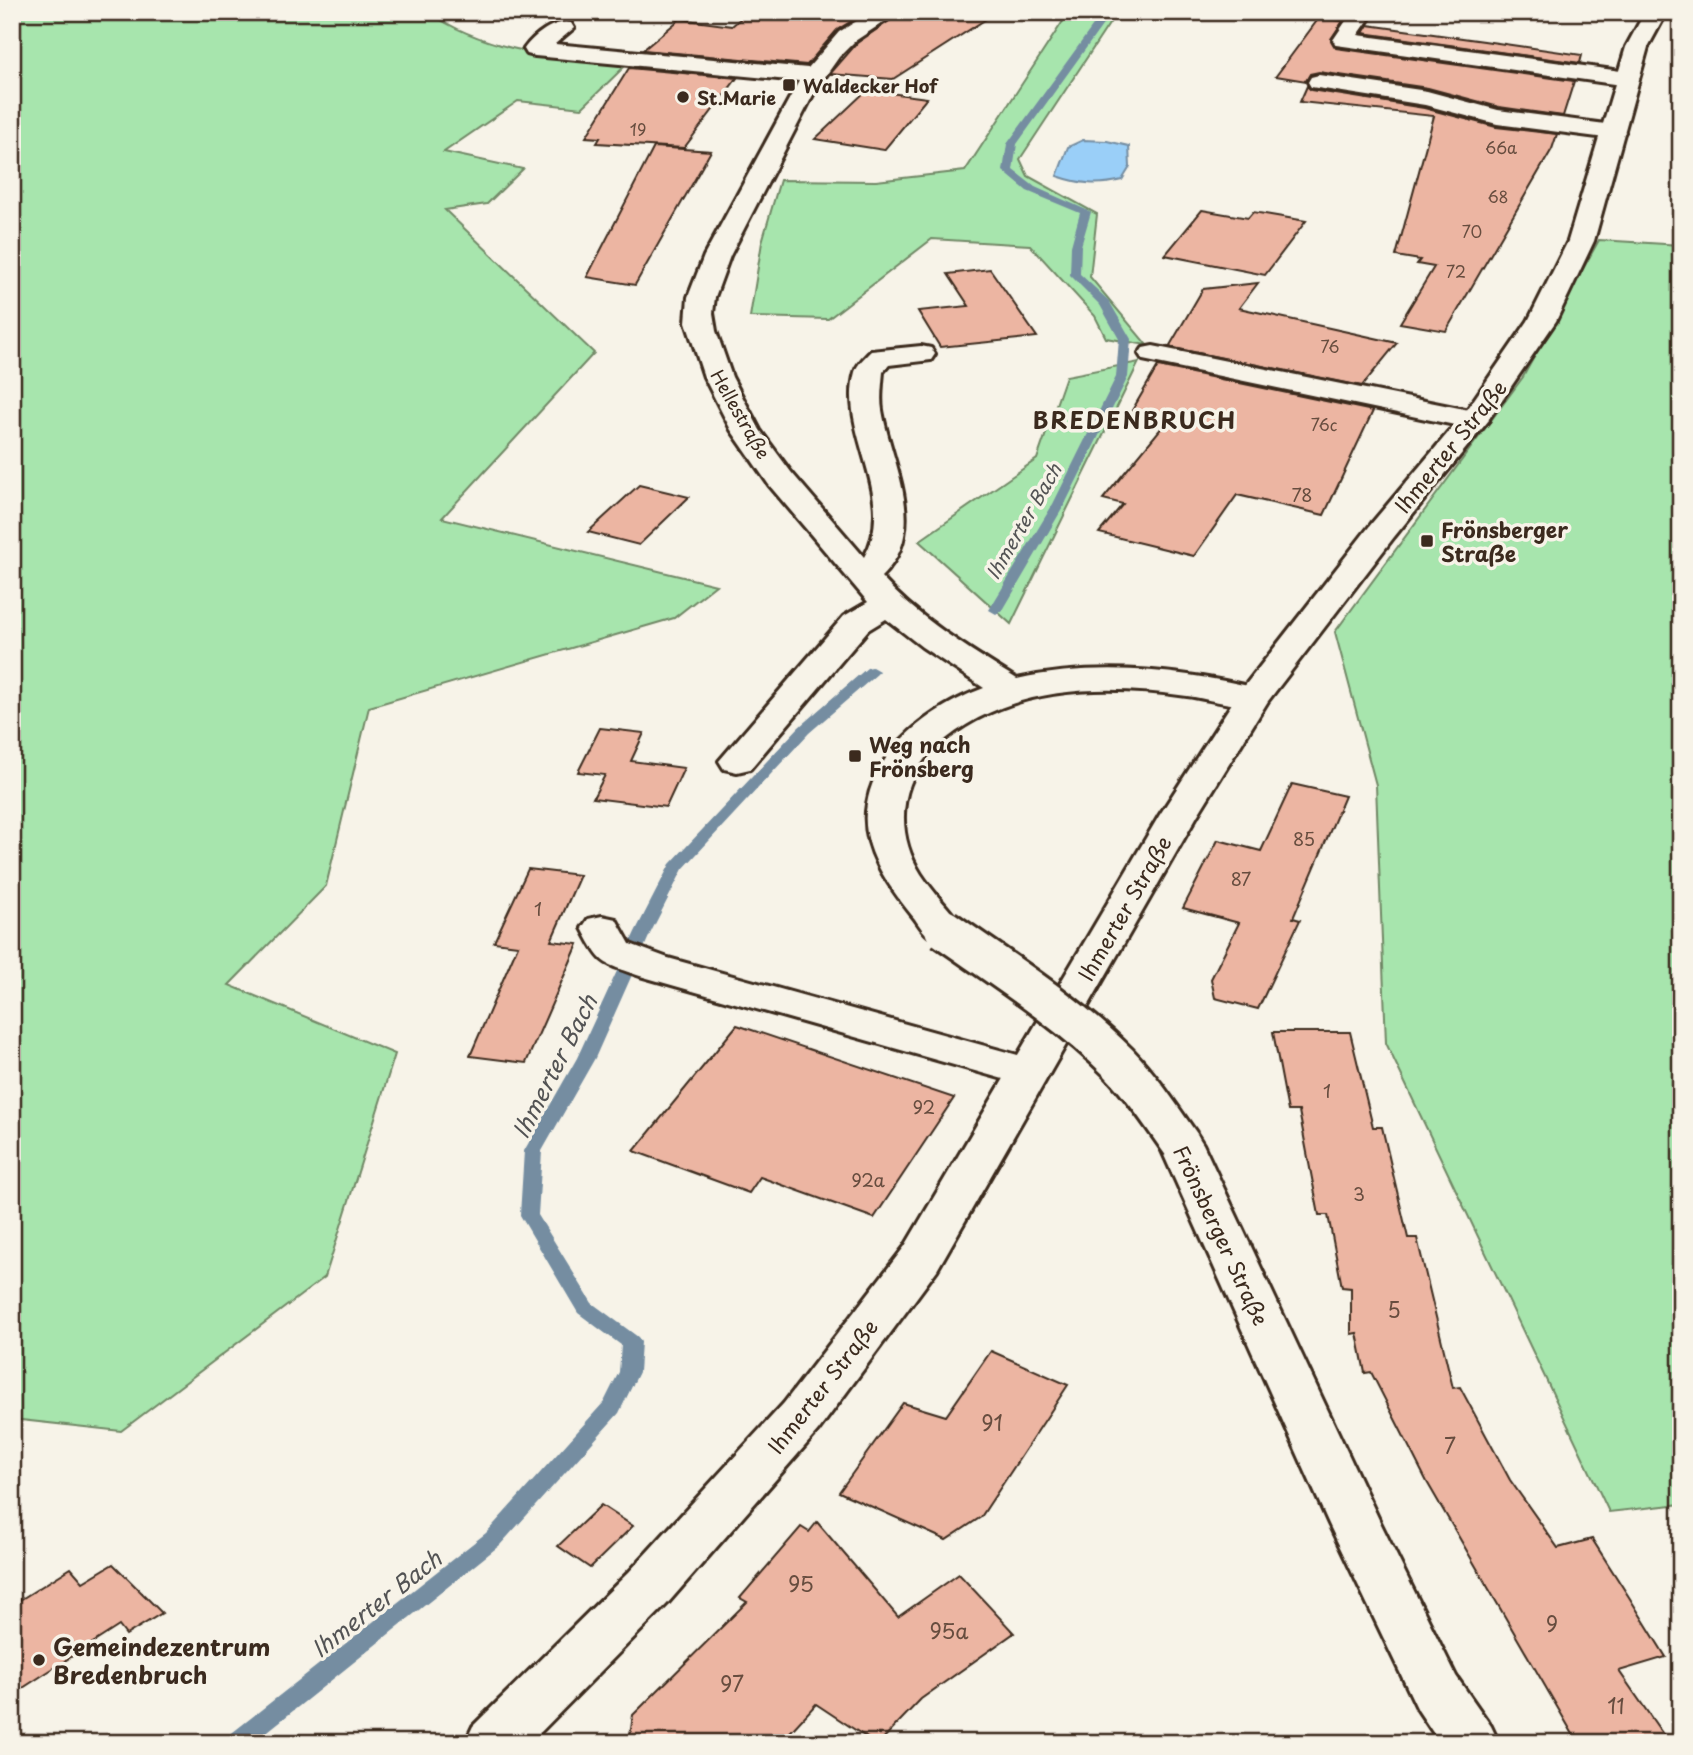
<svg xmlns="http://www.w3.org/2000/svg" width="1693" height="1755" font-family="'Playpen Sans',sans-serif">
	<rect width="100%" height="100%" fill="#f7f3e8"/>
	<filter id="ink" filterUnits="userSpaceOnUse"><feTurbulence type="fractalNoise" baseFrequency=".0143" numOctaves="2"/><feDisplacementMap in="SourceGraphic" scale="14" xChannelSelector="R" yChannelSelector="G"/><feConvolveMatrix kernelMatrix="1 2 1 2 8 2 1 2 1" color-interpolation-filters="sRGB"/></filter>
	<g filter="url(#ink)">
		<!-- green -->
		<g fill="#a7e5ad" stroke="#718866" stroke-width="2">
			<path d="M12 12H428C487 52 556 57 625 66L582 108 518 101 444 152 523 169 487 204 445 210 594 353 442 518 716 585 674 618 369 707 326 886 229 985 395 1054 325 1277 121 1431 12 1419Z"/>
			<polygon points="1069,12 1117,12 1020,159 1028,176 1097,214 1090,277 1147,345 1106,338 1095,316 1030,245 932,239 828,319 750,317 762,242 780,180 876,181 965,171"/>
			<polygon points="1599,240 1681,245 1681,1504 1609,1512 1386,1043 1376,785 1335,632 1523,377"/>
			<polygon points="1139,362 1011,624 919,541 1037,459 1066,376"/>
		</g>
		<!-- water -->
		<path fill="#9acff8" stroke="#748da1" stroke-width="2" d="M1083 140 1107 141 1129 146 1130 167 1122 180C1098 186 1080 184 1057 176L1068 147Z"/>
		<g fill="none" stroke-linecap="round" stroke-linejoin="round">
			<!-- stream -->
			<g fill="#748da1" fill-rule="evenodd">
				<polygon points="1103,12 1112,12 1017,144 1013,170 1035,187 1091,212 1081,246 1080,274 1109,301 1131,339 1128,377 1065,504 1003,610 996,614 989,610 1053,504 1116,377 1119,339 1100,305 1070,275 1071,246 1080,213 1027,191 1003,171 1007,144"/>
				<polygon points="872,667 879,671 877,674 809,733 683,869 651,932 595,1058 542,1151 538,1215 592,1303 638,1337 641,1342 639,1372 619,1413 500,1545 253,1743 225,1743 228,1736 486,1533 604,1402 619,1372 621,1345 578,1313 520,1215 524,1151 577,1058 635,932 670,864 799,727 867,668"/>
			</g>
		</g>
		<!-- building -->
		<g fill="#ecb5a2" stroke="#3b2a1e" stroke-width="2">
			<polygon points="748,12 866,12 837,30 807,65 643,50 680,19 732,26"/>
			<polygon points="902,12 997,12 893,79 830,74 857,43"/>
			<polygon points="1319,18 1343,21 1331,39 1336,48 1574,81 1563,116 1499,107 1428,88 1319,72 1310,74 1306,81 1276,76"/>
			<polygon points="1368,25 1484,41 1582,55 1580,63 1363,33"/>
			<polygon points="629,68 737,78 684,148 597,143 600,138 586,137"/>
			<polygon points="1307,86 1311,90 1424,108 1496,127 1557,134 1552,149 1446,331 1400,323 1434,267 1417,264 1420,260 1396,256 1434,116 1300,102"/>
			<polygon points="867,90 927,98 884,150 815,139"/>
			<polygon points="654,147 711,151 635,285 587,277"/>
			<polygon points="1202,210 1248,218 1253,212 1306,221 1265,275 1165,255"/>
			<polygon points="990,269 1037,337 940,347 918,311 969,306 948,274"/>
			<polygon points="1258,283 1239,308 1397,343 1362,386 1169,347 1203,289"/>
			<polygon points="1158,366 1373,411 1324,515 1237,495 1194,556 1099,533 1123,504 1103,499 1168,420 1130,414"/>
			<polygon points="639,485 689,497 639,545 588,532"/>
			<polygon points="600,728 644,733 631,761 684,768 666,807 593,798 605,775 578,772"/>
			<polygon points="1292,784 1345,796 1293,918 1300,920 1258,1009 1215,998 1211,979 1239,923 1183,908 1218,840 1261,851"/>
			<polygon points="528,869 580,875 551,941 578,944 526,1063 470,1056 518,945 494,942"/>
			<polygon points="737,1025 954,1098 874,1218 760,1177 749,1193 634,1151"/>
			<polygon points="1273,1032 1350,1032 1373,1127 1382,1127 1408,1238 1417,1238 1453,1388 1460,1387 1510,1480 1558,1548 1592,1539 1629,1597 1666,1657 1619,1671 1669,1743 1578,1743 1427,1482 1371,1372 1365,1373 1357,1333 1351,1334 1351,1288 1342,1287 1328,1215 1319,1215 1299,1111 1288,1111"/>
			<polygon points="991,1351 1068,1385 981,1517 946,1540 839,1492 903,1403 946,1416"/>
			<polygon points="601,1505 633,1526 590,1568 558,1546"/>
			<polygon points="817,1522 898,1617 959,1574 1014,1633 921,1699 879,1743 875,1743 816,1704 780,1743 629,1743 633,1715 747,1602 740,1598 801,1527 809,1532"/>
			<polygon points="113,1564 162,1613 126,1635 119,1626 12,1695 12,1605 71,1568 83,1582"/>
		</g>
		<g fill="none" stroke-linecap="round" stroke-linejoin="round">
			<defs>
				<g id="minor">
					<path d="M871 12H899L855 41 839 57 815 91 730 256 715 297 713 313 716 331 732 377 760 430 791 472 864 557C899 497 838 433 855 372 857 364 865 357 871 351L921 346 931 348 935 354 931 360 889 365 883 372C882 384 880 398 882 410 891 464 931 529 881 577 919 619 969 649 1017 679 1099 661 1185 670 1265 690L1270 697 1265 704C1241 710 1211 699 1187 696 1098 683 1004 686 935 748 898 782 895 833 921 874 934 894 951 910 964 929L958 938C949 940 941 943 932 938 925 935 919 925 915 919 889 887 859 847 867 804 876 747 934 706 984 688L922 647 886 619 868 630 750 769 737 772 724 769 719 761 844 616 868 602 769 485 731 430 704 377 686 322 688 297 704 256 799 81 535 56 527 54 524 49C533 36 554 19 571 23L574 28 555 44 808 68 839 32Z"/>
					<polygon points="1352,12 1370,12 1372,15 1358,35 1628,72 1636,74 1639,79 1636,84 1628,86 1336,45 1333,40"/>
					<polygon points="1628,12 1663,12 1665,15 1662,20 1654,21 1631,17"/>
					<polygon points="1319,75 1427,91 1498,110 1613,125 1621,127 1625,132 1621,137 1613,139 1497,124 1425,105 1311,87 1308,82 1311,77"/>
					<polygon points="1153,346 1474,411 1484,414 1489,420 1484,426 1474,429 1143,360 1139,354 1143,348"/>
					<path d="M602 916 616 919 630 944 668 958 1043 1062 1049 1072 1043 1082 1028 1086 640 976C600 962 602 966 582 928L588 919Z"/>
					<polygon points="1181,1129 1196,1133 1203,1144 1381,1524 1456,1676 1491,1726 1499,1743 1440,1743 1418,1710 1329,1524 1159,1144 1166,1133"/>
				</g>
				<polygon id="major" points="1645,12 1667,12 1648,47 1594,241 1556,321 1484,426 1394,537 1268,701 1197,816 937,1270 818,1431 667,1604 530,1743 465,1743 473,1726 629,1572 784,1403 905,1246 1159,816 1236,697 1372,523 1464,414 1528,321 1568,241 1626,47"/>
			</defs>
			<!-- minor casing -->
			<use href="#minor" stroke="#3b2a1e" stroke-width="6"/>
			<!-- major casing -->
			<use href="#major" stroke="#3b2a1e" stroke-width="6"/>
			<!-- minor -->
			<use href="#minor" fill="#f7f3e8" fill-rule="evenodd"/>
			<!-- major -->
			<use href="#major" fill="#f7f3e8" fill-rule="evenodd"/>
			<defs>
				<path id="minor-bridge" d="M944 929C1004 971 1067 1011 1119 1063 1143 1088 1161 1116 1181 1144"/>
			</defs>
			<!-- minor-bridge casing -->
			<use href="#minor-bridge" stroke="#3b2a1e" stroke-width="44" stroke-linecap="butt"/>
			<!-- minor-bridge -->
			<use href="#minor-bridge" stroke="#f7f3e8" stroke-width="38"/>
		</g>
	</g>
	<!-- markers -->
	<g fill="#3b2a1e" stroke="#f7f3e8" stroke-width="2.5">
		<rect x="782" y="78" width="14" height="14" rx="3.5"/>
		<circle cx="683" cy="97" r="7"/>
		<rect x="1420" y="534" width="14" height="14" rx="3.5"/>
		<rect x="848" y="749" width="14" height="14" rx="3.5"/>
		<circle cx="39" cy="1660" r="7"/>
	</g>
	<g text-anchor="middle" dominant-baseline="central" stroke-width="7" stroke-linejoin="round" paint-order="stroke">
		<!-- far-number labels -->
		<g font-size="16" fill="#674d3f">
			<text x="638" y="129">19</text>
			<text x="1501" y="147">66a</text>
			<text x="1498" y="196">68</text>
			<text x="1472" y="231">70</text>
			<text x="1456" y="271">72</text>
			<text x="1330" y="346">76</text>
			<text x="1324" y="424">76c</text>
		</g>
		<!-- far-poi labels -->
		<g font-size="18" font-weight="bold" fill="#3b2a1e" stroke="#f7f3e8" text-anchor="start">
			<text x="803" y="85">Waldecker Hof</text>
			<text x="697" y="97">St.Marie</text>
		</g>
		<!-- far-street labels -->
		<g font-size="18" fill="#3b2a1e" stroke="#f7f3e8">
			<text transform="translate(741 414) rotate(60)">Hellestraße</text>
		</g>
		<!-- number labels -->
		<g font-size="18" fill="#674d3f">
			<text x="1302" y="494">78</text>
			<text x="1304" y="838">85</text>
			<text x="1241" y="878">87</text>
			<text x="538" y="908">1</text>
			<text x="1327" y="1090">1</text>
			<text x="924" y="1106">92</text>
			<text x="868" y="1179">92a</text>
			<text x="1359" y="1193">3</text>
		</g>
		<!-- far-water labels -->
		<g font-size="19" font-style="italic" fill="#535354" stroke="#f7f3e8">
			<text transform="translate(1023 521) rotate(-60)">Ihmerter Bach</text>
		</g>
		<!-- street labels -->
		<g font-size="21" fill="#3b2a1e" stroke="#f7f3e8">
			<text transform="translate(1450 446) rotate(-51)">Ihmerter Straße</text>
			<text transform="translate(1124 908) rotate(-60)">Ihmerter Straße</text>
			<text transform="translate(1222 1235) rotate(65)">Frönsberger Straße</text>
			<text transform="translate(822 1386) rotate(-52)">Ihmerter Straße</text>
		</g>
		<!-- poi labels -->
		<g font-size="21" font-weight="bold" fill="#3b2a1e" stroke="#f7f3e8" text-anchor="start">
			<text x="1441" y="529">Frönsberger<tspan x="1441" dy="24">Straße</tspan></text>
			<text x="869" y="744">Weg nach<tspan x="869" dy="24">Frönsberg</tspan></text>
		</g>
		<!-- near-number labels -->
		<g font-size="21" fill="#674d3f">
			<text x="1394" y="1309">5</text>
			<text x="992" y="1422">91</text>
			<text x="1450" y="1445">7</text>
			<text x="801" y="1583">95</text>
			<text x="1552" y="1623">9</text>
			<text x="949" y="1630">95a</text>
			<text x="732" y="1683">97</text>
			<text x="1616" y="1705">11</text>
		</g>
		<!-- far-district labels -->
		<g font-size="23" font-weight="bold" letter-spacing="2" fill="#3b2a1e" stroke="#f7f3e8">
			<text x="1135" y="419">BREDENBRUCH</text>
		</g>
		<!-- water labels -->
		<g font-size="23" font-style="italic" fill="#535354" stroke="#f7f3e8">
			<text transform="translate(554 1066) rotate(-63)">Ihmerter Bach</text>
			<text transform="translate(376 1603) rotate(-38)">Ihmerter Bach</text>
		</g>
		<!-- near-poi labels -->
		<g font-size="24" font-weight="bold" fill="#3b2a1e" stroke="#f7f3e8" text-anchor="start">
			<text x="53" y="1646">Gemeindezentrum<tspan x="53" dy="28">Bredenbruch</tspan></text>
		</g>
	</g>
	<!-- margin -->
	<rect width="1693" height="1755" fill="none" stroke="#f7f3e8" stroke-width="42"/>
	<rect x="21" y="21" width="1651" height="1713" fill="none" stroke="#3b2a1e" stroke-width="2.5" filter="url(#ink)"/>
</svg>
